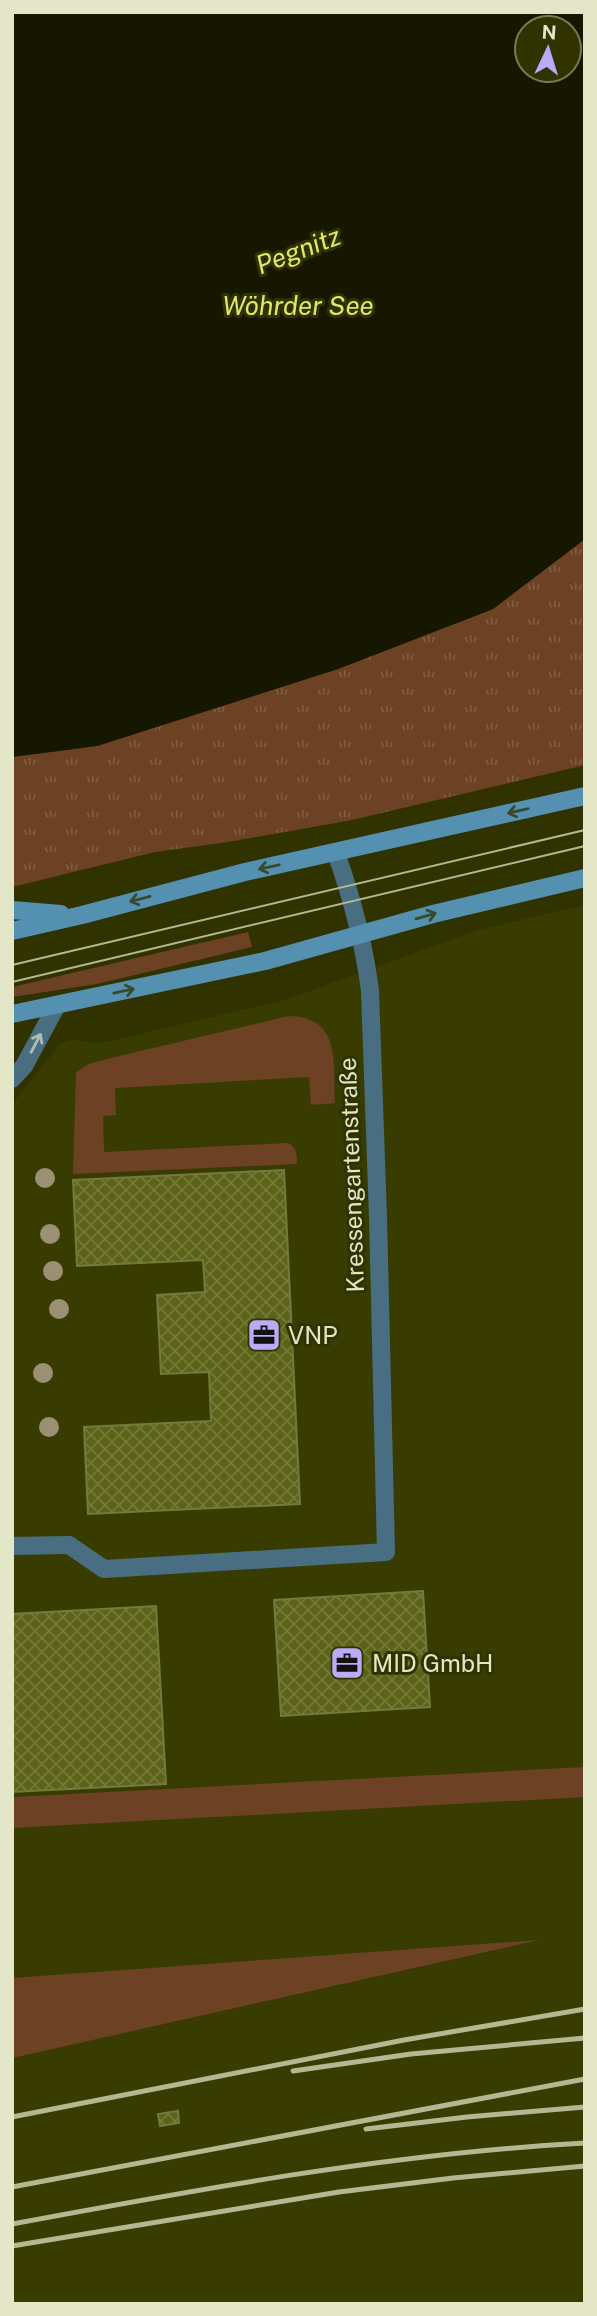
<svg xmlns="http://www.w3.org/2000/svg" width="597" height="2316" font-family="'Public Sans',sans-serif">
	<defs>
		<pattern id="park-tufts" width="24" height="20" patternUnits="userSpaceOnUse" patternTransform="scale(1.75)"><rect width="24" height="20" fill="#6d4123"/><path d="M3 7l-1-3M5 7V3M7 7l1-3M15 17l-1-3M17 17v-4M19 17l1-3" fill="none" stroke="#825c41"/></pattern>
		<pattern id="building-cross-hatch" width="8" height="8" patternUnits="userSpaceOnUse" patternTransform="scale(1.75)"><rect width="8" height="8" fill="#5d6219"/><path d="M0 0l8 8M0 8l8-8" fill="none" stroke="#747839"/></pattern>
	</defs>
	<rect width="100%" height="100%" fill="#303300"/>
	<!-- built -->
	<polygon fill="#393c00" points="585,905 585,2304 12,2304 12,1104 61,1043 72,1040 101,1043 285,1000 478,930"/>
	<!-- grass -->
	<g fill="#6d4123">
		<polygon points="248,932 252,947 97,984 12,997 12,987"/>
		<path d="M289 1016C342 1017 333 1064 335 1103L311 1105 309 1077 115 1088 116 1115 103 1116 104 1152 288 1143C297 1148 297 1155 297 1164L73 1174 76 1072 89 1064 111 1058Z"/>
		<polygon points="585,1767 585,1797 12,1828 12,1797"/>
		<polygon points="539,1940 12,2058 12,1978"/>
	</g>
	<!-- park -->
	<polygon fill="url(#park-tufts)" points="585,539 585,765 352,820 228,842 155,852 12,887 12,757 97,746 338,669 493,609"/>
	<!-- water -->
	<path fill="#161700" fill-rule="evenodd" d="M12 12H585V539L493 609 338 669 97 746 12 757ZM527 28H569V70H527Z"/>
	<!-- building -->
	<g fill="url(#building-cross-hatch)" stroke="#747a3b" stroke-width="2">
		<polygon points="284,1170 300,1504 88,1514 84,1427 211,1421 209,1372 161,1374 157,1295 205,1292 203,1260 77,1266 73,1180"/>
		<polygon points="423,1591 430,1707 281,1716 274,1600"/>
		<polygon points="156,1606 166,1784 12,1792 12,1614"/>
		<polygon points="178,2111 179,2123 160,2126 158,2114"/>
	</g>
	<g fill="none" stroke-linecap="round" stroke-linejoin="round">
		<!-- service -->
		<g stroke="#496e82" stroke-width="18">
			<polyline points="12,1079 24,1066 57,1005"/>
			<polyline points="12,1546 69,1545"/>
		</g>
		<!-- minor -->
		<path stroke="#496e82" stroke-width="18" d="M69 1545 104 1569 386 1552 378 1217 370 991C364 943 352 898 336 853"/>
		<!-- secondary -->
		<g stroke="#5491b1" stroke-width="18">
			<polyline points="12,910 61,914"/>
			<polyline points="12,931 82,915 245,872 585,796"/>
			<polyline points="12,1014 265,961 433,914 585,878"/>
		</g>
		<!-- tram -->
		<g stroke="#b3b792" stroke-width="2">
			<polyline points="12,965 585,830"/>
			<polyline points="12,982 585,846"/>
		</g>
		<!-- rail -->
		<g stroke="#b3b792" stroke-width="5">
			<polyline points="293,2071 411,2054 585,2038"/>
			<polyline points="12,2117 404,2040 585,2009"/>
			<polyline points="366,2129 467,2117 585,2107"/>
			<polyline points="12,2187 585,2079"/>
			<path d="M12 2224C200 2189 394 2153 585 2143"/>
			<polyline points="12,2246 339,2192 453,2178 585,2166"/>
		</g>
	</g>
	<!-- trees -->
	<g fill="#9b9073">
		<circle cx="45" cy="1178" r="10"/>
		<circle cx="50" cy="1234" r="10"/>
		<circle cx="53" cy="1271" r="10"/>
		<circle cx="59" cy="1309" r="10"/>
		<circle cx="43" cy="1373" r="10"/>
		<circle cx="49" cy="1427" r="10"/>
	</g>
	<!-- one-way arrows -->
	<defs><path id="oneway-shaft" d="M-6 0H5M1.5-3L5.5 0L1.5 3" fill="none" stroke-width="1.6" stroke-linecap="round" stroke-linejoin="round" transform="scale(1.75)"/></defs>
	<g stroke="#394a2c">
		<use href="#oneway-shaft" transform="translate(518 811) rotate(167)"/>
		<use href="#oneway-shaft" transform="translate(269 867) rotate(168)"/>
		<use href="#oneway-shaft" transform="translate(140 899) rotate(165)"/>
		<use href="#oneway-shaft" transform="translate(426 916) rotate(-16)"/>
		<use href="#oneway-shaft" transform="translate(124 991) rotate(-12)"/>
	</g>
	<use stroke="#adbdaf" href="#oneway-shaft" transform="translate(36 1043) rotate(-62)"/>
	<!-- icons -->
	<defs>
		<symbol id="office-square" viewBox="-11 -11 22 22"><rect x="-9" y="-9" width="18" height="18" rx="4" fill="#baaaf7" stroke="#303300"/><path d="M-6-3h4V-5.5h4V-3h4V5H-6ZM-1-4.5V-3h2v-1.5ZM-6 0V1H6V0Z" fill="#111"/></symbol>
	</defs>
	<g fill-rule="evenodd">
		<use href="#office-square" x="245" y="1316" width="38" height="38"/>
		<use href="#office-square" x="328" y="1644" width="38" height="38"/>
	</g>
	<g text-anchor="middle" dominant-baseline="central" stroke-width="6" stroke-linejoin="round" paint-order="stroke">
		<!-- street labels -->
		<g font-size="24" fill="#e3e7c7" stroke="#303300">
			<text transform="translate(351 1175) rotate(-92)">Kressengartenstraße</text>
		</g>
		<!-- poi labels -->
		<g font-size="24" fill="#e3e7c7" stroke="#303300" text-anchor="start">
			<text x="288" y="1335">VNP</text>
			<text x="372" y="1663">MID GmbH</text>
		</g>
		<!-- water labels -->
		<g font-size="26" font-style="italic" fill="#dfe86e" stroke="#303300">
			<text transform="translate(298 250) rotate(-21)">Pegnitz</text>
			<text x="298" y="305">Wöhrder See</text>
		</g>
	</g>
	<!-- border -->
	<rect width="597" height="2316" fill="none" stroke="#e3e7c7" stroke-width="28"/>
	<!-- north arrow -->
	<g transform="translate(548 49) rotate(4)"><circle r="33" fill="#303300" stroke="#787b50" stroke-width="2"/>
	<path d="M0-5L12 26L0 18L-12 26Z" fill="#baaaf7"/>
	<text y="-10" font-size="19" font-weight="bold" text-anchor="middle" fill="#e3e7c7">N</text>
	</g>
</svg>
